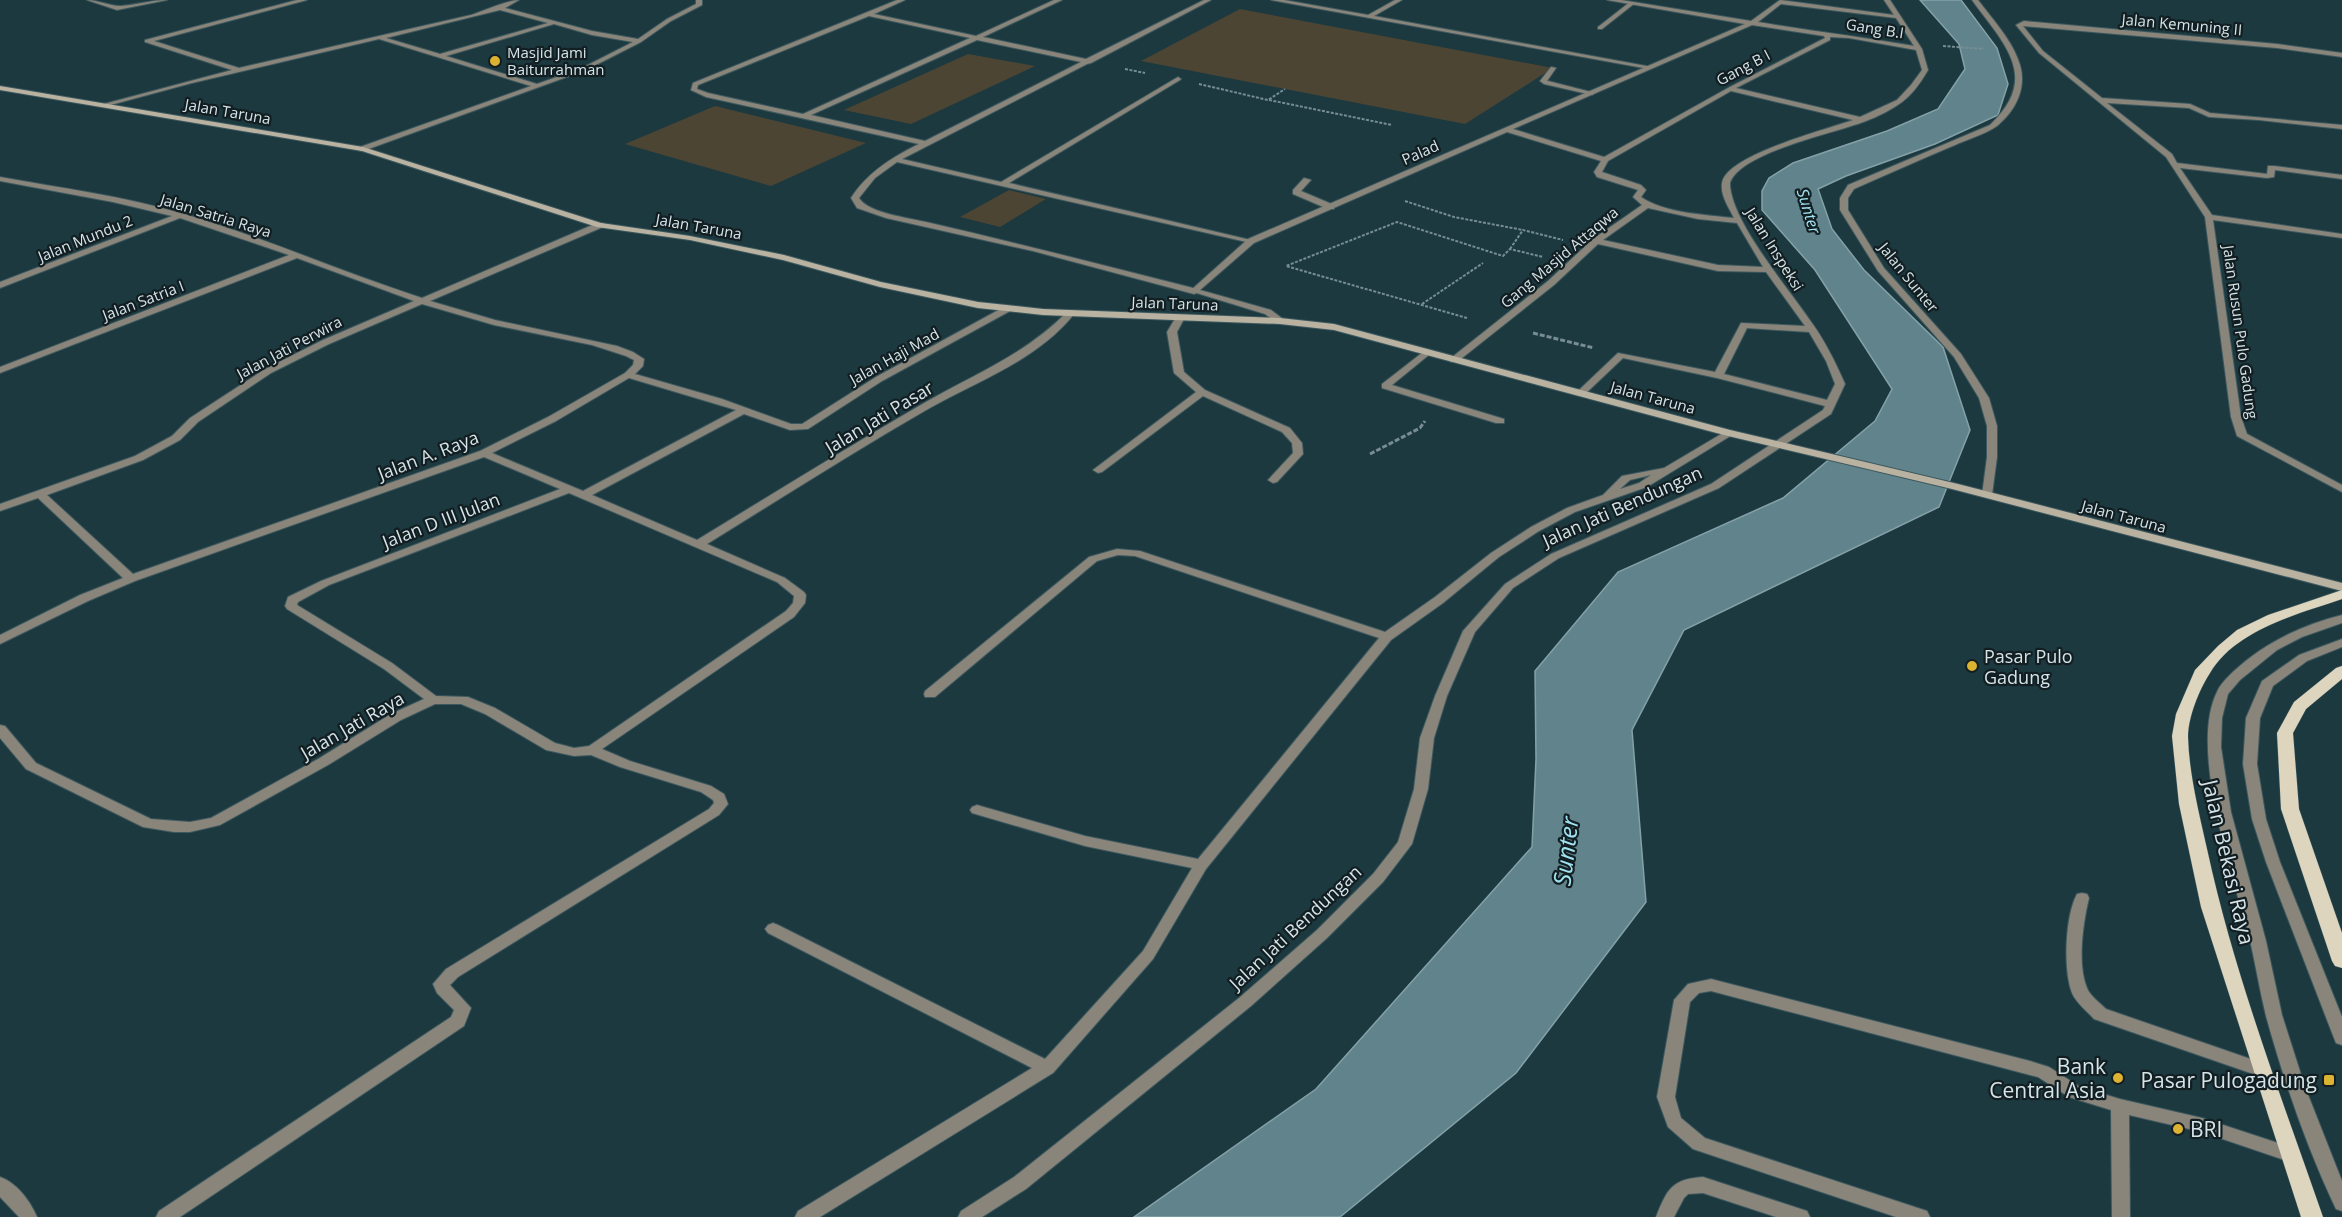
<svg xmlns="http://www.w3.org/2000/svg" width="2342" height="1217" font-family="'Open Sans',sans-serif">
	<rect width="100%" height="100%" fill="#1c3940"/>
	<!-- green -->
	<g fill="#4c4533">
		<polygon points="1240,9 1553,68 1465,124 1141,61"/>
		<polygon points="968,54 1035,66 911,124 844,110"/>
		<polygon points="715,106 866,143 771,186 625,144"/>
		<polygon points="1009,190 1046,199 1000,227 960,217"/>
	</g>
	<!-- water -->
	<polygon fill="#61848c" stroke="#84a1a8" stroke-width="1.5" points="1920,0 1961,0 1997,48 2008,84 1998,115 1935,144 1846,176 1818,189 1832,229 1864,270 1943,347 1970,430 1939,507 1684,630 1632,730 1646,902 1516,1073 1340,1217 1134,1217 1316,1089 1532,847 1536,759 1535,671 1618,572 1783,498 1875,421 1892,389 1815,270 1762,210 1762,191 1769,178 1793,163 1887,131 1938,109 1965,69 1959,44"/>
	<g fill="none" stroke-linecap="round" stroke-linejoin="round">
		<defs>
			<g id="lane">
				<path d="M87 0C98 0 109 6 120 6 136 5 151 0 167 0L117 10Z"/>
				<path d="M897 0H905L874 14 976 36 1054 0H1062L983 37 1086 59 1204 0H1211L1091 63 1087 64 902 159 1001 182 1178 77 1181 79 1180 80 1009 183 1255 241 1251 243 897 162 875 178 859 198C868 213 909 218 926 222 1017 243 1107 266 1197 289V293L1194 294 1033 251 886 218 857 208 851 198C867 173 892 157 919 144L706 97 691 90 693 83ZM869 16 970 38 803 114 708 93 697 89 698 85ZM977 40 1081 62 925 141 811 115Z"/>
				<polygon points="1271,0 1284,0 1368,15 1395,0 1402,0 1374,16 1652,67 1649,69"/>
				<polygon points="1630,2 1635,3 1602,29 1598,29 1598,27"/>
				<polygon points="1551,67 1556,68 1547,81 1548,81 1595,93 1592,95 1544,84 1540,81"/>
				<polygon points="1304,178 1311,180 1301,191 1334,205 1334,209 1328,209 1293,194 1293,190"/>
				<polygon points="1179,316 1184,319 1177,332 1184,372 1205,390 1290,428 1302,443 1303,454 1277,482 1273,483 1268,480 1293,453 1292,443 1282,432 1203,396 1102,472 1098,473 1093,470 1196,392 1174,373 1167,332 1176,317"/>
				<path d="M1728 430 1732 431V435L1647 487 1575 512 1539 531 1499 557 1443 603 1391 640 1206 869 1153 959 1053 1073 820 1217H795L798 1211 1032 1068 768 933 765 929 768 925 773 923 778 925 1045 1059 1143 951 1192 868 1085 846 972 813 970 810 972 807 977 805 1085 836 1198 859 1379 638 1135 556 1118 555 1097 561 935 697H925L924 694 925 691 1089 557 1117 549 1140 551 1385 632 1435 597 1491 553 1531 527 1567 508 1603 495 1622 476 1664 468ZM1651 475 1639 483 1620 489 1630 480Z"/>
				<path d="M2342 615V623L2302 637 2277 650 2240 680 2228 694 2222 718 2221 747 2231 812 2266 941 2282 1015 2305 1087 2342 1181V1211L2336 1209C2307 1148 2284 1081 2266 1016 2259 988 2255 960 2248 932 2232 874 2189 747 2217 692 2220 684 2228 677 2234 671 2264 643 2302 625 2342 615Z"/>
				<polygon points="2342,639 2342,647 2307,661 2273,686 2260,718 2257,764 2266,819 2280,862 2342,1017 2342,1045 2336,1043 2334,1038 2266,862 2252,819 2243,764 2246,718 2262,681 2299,655"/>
				<path d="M2082 893 2087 894 2089 898C2083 923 2077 964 2087 988 2090 996 2100 1003 2106 1009L2268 1065 2270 1070 2268 1075 2262 1077 2094 1019C2087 1011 2076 1003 2072 993 2063 970 2065 916 2077 894Z"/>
				<polygon points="1711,979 2030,1061 2049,1067 2080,1087 2120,1099 2202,1118 2296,1149 2299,1154 2296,1159 2290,1162 2202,1132 2129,1115 2130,1217 2112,1217 2111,1110 2069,1097 2038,1077 2030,1075 1711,991 1699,993 1690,1002 1675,1097 1681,1118 1705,1138 1921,1209 1927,1211 1930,1217 1896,1217 1693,1149 1668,1127 1657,1097 1674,1000 1688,984"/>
				<path d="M1703 1177 1807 1211 1810 1217H1776L1703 1193 1688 1194 1684 1198 1674 1217H1656C1667 1190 1671 1179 1703 1177Z"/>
			</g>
			<g id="street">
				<path d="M297 0H307L154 41 239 68 471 15C483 11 508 0 519 0L505 8 592 31 638 39 667 19 696 4V0H702V5L671 21 641 42 586 70 363 151H360V147L531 86 379 39 192 83 103 107 100 105 232 70 145 42V40ZM500 10 548 23 440 54 386 38ZM554 24 592 35 633 42 582 68 537 84 446 56Z"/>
				<path d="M1607 0H1621L1751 21 1780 0 1894 15 1884 0H1890L1922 49 1928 70C1921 82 1913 94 1902 102 1891 110 1877 117 1866 121 1836 133 1740 152 1730 183 1730 220 1788 288 1809 319 1824 339 1835 361 1845 384L1831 414 1719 488 1559 558 1513 588 1475 632 1447 696 1434 738 1428 789 1412 844 1383 882 1327 938 1251 1006 1026 1189 982 1217H958L961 1211 1014 1177 1239 998 1317 930 1373 874 1398 842 1414 789 1420 738 1435 696 1463 631 1505 584 1551 554 1711 484 1823 410 1825 406 1717 378 1623 358 1584 395H1578V391L1618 353 1715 372 1741 323 1805 326 1766 272 1718 271 1598 244 1554 285 1457 362H1451V358L1548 281 1593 239 1642 205 1633 197 1638 190 1635 189 1597 177 1594 172 1601 161 1507 132 1254 243 1200 290 1271 310 1283 319V323H1277L1265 314 1190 291 1248 239 1745 24ZM1781 4 1896 18 1914 46C1862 37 1810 31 1758 22ZM1752 25 1824 36 1825 38 1728 88 1604 157 1513 129ZM1830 37 1849 38 1916 50 1922 70 1911 85 1897 100 1860 117 1736 88 1830 40ZM1731 91 1853 120C1828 129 1726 155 1722 183 1720 195 1729 208 1734 218 1707 215 1663 213 1641 197L1646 190 1641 185 1602 172 1608 161ZM1648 208 1698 219 1737 223 1763 267 1718 265 1603 240ZM1747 328 1809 332 1826 361 1835 384 1827 400 1724 374Z"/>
				<path d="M1972 0H1978C1993 20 2013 41 2020 65 2027 89 2015 111 1997 126 1986 134 1968 139 1955 145 1921 159 1888 174 1854 189L1848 198V210L1884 268 1961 354 1989 398 1997 426V457L1992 495 1987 498 1982 495 1987 457V426L1979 398 1954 357 1878 271 1840 210V198L1848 185 1990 125C2041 77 2004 44 1972 0Z"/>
				<polygon points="2024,21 2277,44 2342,53 2342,57 2277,48 2023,26 2043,51 2102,98 2190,104 2210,113 2342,125 2342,129 2259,120 2209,117 2189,108 2107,103 2172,154 2177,163 2267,174 2268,166 2274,166 2342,175 2342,179 2275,170 2274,177 2267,178 2180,168 2212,215 2342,234 2342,238 2213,220 2241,417 2247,434 2342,485 2342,492 2237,436 2231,417 2205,217 2166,157 2039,53 2016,25"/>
				<path d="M0 177C61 188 124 196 184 214 265 238 342 272 422 298L597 223H603V227L430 301 495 320 617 346 633 352 644 359 643 366 635 374 722 399 791 424H802L876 377 1004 307H1010V311L882 381 808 429 790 430 744 414 592 495 697 540C771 495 845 449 919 406 972 375 1024 356 1068 311H1074L1075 313C1038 360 979 380 928 409 853 452 780 499 707 544L785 578 804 592 806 595 805 603 794 617 602 749 630 761 711 786 724 794 728 804 719 815 458 977 450 985 471 1008 464 1026 180 1217H156L159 1211 451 1017 454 1010 437 993 433 984 446 969 709 809 714 803 713 800 701 792 620 767 591 755 574 756 546 750 485 714 461 704H435L401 720 328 765 220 825 190 832H174L143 827 26 769 0 738V725L5 726 36 763 151 819 190 822 211 818 318 759 391 714 424 699 384 669 287 609 285 606 288 597 321 581 560 489 484 457 135 581 88 601 0 644V635L80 595 123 578 38 498 0 511V504L135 456 172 436 190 418 265 369 323 340 414 301 297 258 0 373V367L289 255 180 218 0 288V282L172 216 113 202 0 181ZM422 304 494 325 592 345 626 356 634 360 633 365 625 373 548 417 480 451 133 574 47 495 143 460 180 440 198 422 271 373 329 344ZM629 378 736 410 583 491 492 453 556 421ZM569 493 777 582 794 596 793 603 786 611 589 746 574 748 555 743 495 708 468 697 436 696 392 663 297 605 298 602 329 585Z"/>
				<polygon points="1427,349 1432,352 1430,354 1392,385 1504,419 1504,423 1496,423 1382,388 1382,384"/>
				<path d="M0 1177C17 1183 30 1201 37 1217H19L0 1197Z"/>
			</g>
			<polygon id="secondary" points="0,86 363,147 601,223 690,236 784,255 881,282 978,302 1043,309 1280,318 1334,324 1730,430 1958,484 2342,583 2342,591 1952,489 1724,435 1334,330 1280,324 1043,315 978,308 880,287 783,260 690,240 597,227 362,151 0,90"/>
			<g id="primary">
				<path d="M2342 590V599C2298 614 2235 630 2210 673 2199 690 2188 717 2188 737 2189 774 2199 813 2207 849 2234 974 2281 1096 2323 1217H2301L2201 907 2179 804 2172 736 2176 714 2195 670 2218 646 2237 630 2268 615Z"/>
				<polygon points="2342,666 2342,679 2306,709 2293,733 2299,809 2342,933 2342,968 2335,966 2332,961 2281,809 2277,733 2294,702 2336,668"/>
			</g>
		</defs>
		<!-- lane casing -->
		<use href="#lane" stroke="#3d585e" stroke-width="2"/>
		<!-- street casing -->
		<use href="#street" stroke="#3d585e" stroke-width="2"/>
		<!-- secondary casing -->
		<use href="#secondary" stroke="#3d585e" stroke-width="2"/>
		<!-- primary casing -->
		<use href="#primary" stroke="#3d585e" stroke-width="1"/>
		<!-- path-far1 -->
		<g stroke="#778d93" stroke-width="2" stroke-dasharray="3 1.5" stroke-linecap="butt">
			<polyline points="1943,46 1984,49"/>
			<polyline points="1125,69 1145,73"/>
			<polyline points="1199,84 1268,100 1285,89"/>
			<polyline points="1269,100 1392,125"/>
			<polyline points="1405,201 1454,217 1523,230"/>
			<polyline points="1510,249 1523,230 1563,240"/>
			<polyline points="1422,304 1483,263"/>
			<polyline points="1467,318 1286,266 1397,222 1503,256 1510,249 1543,257"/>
		</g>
		<!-- path -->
		<g stroke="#778d93" stroke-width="3" stroke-dasharray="5 2" stroke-linecap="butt">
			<polyline points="1533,333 1594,348"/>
			<polyline points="1370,454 1420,428 1425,421"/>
		</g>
		<!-- lane -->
		<use href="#lane" fill="#89857a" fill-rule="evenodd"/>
		<!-- street -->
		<use href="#street" fill="#89857a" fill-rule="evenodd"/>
		<!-- secondary -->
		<use href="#secondary" fill="#b9b2a1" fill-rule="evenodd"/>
		<!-- primary -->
		<use href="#primary" fill="#ded5bf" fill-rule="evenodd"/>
	</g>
	<!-- markers -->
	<g fill="#dcb233" stroke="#121e21" stroke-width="2">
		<circle cx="495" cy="61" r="6"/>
		<circle cx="1972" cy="666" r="6"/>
		<circle cx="2118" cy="1078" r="6"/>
		<rect x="2323" y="1074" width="12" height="12" rx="3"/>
		<circle cx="2178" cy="1129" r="6"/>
	</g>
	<g text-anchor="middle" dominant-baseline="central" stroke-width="4.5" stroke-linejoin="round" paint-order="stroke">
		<!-- far-street labels -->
		<g font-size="15" fill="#d4e4e8" stroke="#121e21">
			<text transform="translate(2182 24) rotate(5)">Jalan Kemuning II</text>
			<text transform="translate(1875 28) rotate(9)">Gang B.I</text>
			<text transform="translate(1743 67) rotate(-28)">Gang B I</text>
			<text transform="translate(228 111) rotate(10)">Jalan Taruna</text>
			<text transform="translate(1420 152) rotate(-24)">Palad</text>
			<text transform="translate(216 215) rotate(17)">Jalan Satria Raya</text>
			<text transform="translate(699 226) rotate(10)">Jalan Taruna</text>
			<text transform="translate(85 238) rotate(-22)">Jalan Mundu 2</text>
			<text transform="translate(1775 249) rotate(58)">Jalan Inspeksi</text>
			<text transform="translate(1559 257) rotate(-40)">Gang Masjid Attaqwa</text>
			<text transform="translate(1909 277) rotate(51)">Jalan Sunter</text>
			<text transform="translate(143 300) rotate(-21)">Jalan Satria I</text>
			<text transform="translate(1175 303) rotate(2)">Jalan Taruna</text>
			<text transform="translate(2241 332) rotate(82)">Jalan Rusun Pulo Gadung</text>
			<text transform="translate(289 347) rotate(-28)">Jalan Jati Perwira</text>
			<text transform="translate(894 356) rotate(-29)">Jalan Haji Mad</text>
			<text transform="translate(1653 397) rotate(15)">Jalan Taruna</text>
			<text transform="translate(2124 516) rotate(15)">Jalan Taruna</text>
		</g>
		<!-- far-poi labels -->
		<g font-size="15" fill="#d4e4e8" stroke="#121e21" text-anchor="start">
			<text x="507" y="52">Masjid Jami<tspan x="507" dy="17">Baiturrahman</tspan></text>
		</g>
		<!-- far-water labels -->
		<g font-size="16" font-style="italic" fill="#a0e3f3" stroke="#121e21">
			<text transform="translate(1809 211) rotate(73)">Sunter</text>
		</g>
		<!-- street labels -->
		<g font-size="18" fill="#d4e4e8" stroke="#121e21">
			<text transform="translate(879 417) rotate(-31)">Jalan Jati Pasar</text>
			<text transform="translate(428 455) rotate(-21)">Jalan A. Raya</text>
			<text transform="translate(1622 506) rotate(-24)">Jalan Jati Bendungan</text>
			<text transform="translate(441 520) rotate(-21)">Jalan D III Julan</text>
			<text transform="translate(352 725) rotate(-30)">Jalan Jati Raya</text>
			<text transform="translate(1295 927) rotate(-43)">Jalan Jati Bendungan</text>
		</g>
		<!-- poi labels -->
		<g font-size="18" fill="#d4e4e8" stroke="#121e21" text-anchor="start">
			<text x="1984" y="656">Pasar Pulo<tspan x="1984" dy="21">Gadung</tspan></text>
		</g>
		<!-- near-street labels -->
		<g font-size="21" fill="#d4e4e8" stroke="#121e21">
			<text transform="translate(2229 862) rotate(77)">Jalan Bekasi Raya</text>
		</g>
		<!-- near-poi labels -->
		<g font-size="21" fill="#d4e4e8" stroke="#121e21" text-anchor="end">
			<text x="2106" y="1066">Bank<tspan x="2106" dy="24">Central Asia</tspan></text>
			<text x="2317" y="1080">Pasar Pulogadung</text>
			<text x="2190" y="1129" text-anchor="start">BRI</text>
		</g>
		<!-- near-water labels -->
		<g font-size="24" font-style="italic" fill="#a0e3f3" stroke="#121e21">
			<text transform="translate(1565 851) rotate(-83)">Sunter</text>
		</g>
	</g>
</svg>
